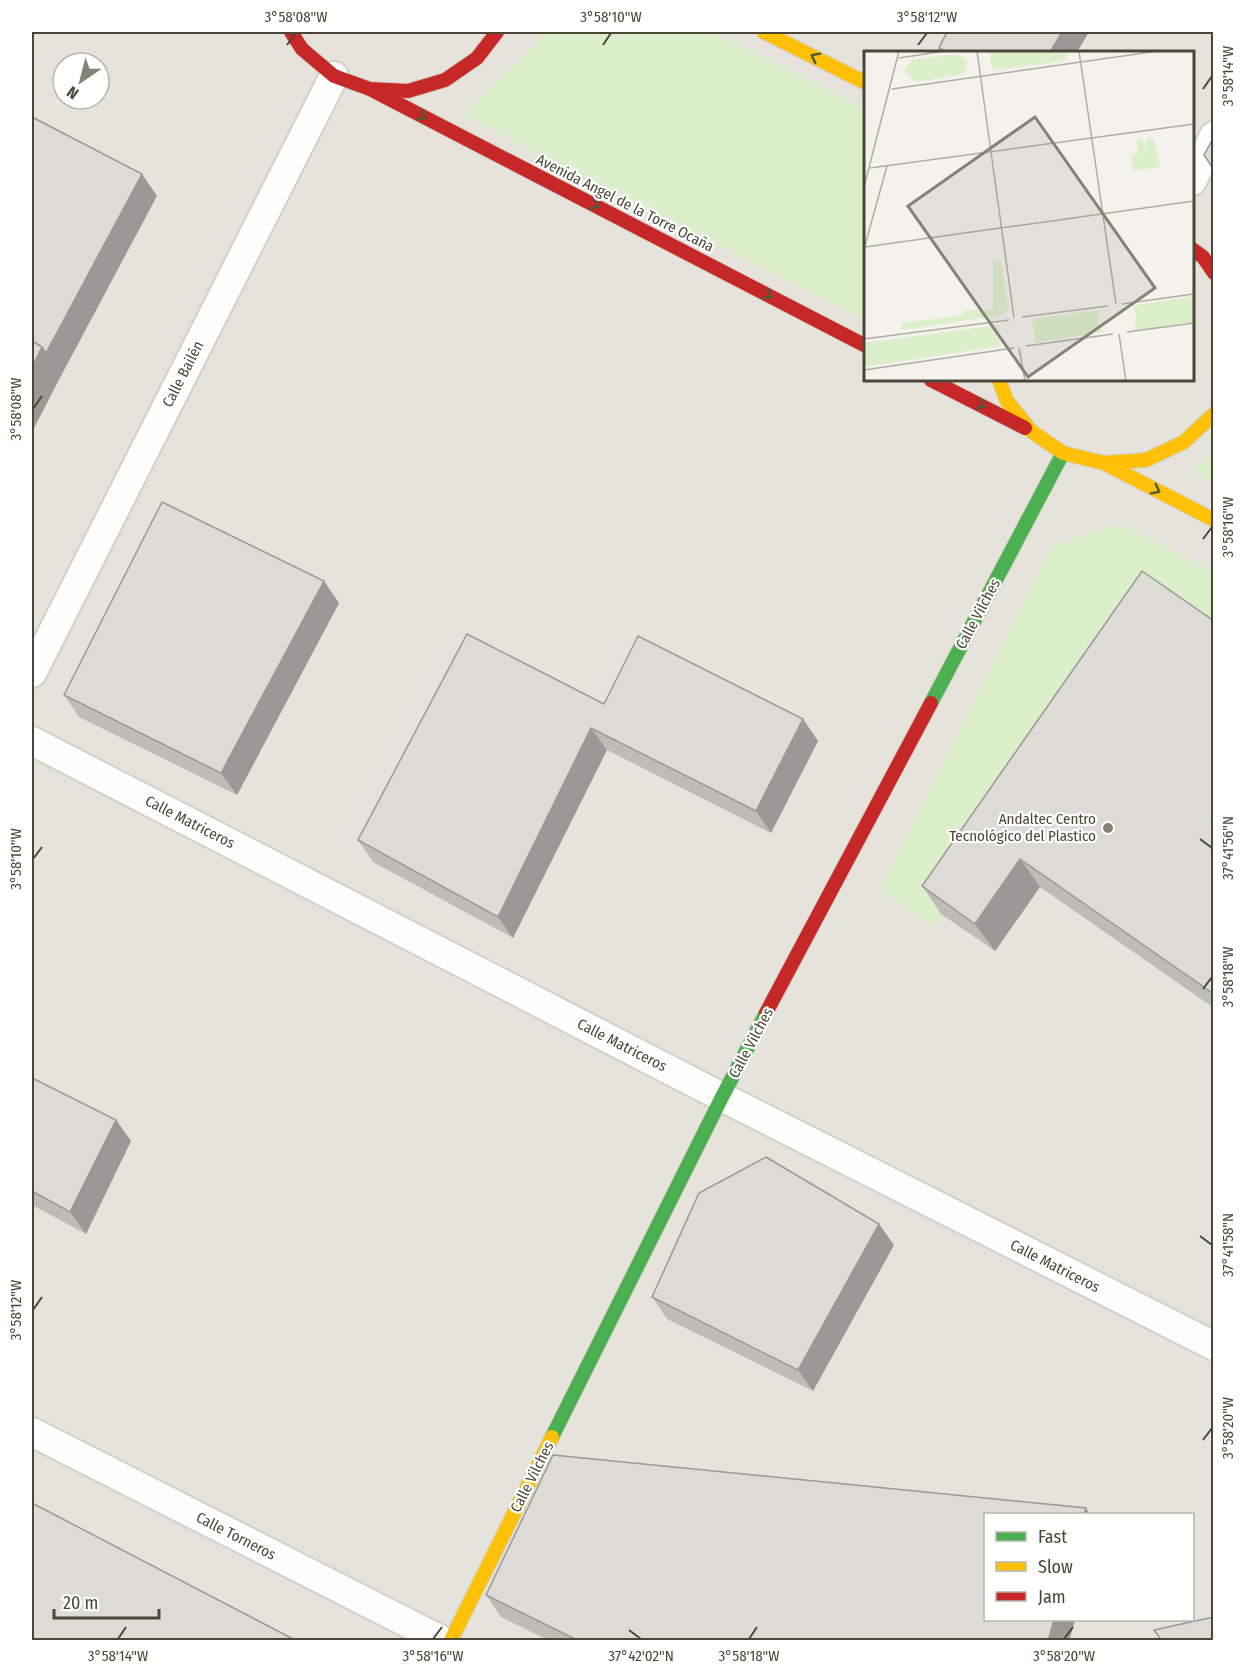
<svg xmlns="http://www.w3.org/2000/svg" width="1245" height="1672" font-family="'Fira Sans Condensed',sans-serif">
	<rect width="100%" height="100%" fill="#f3f2ed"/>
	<!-- industrial -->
	<path fill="#e6e3dc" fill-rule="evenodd" d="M32 32H1213V1640H32ZM866 52H1192V380H866ZM63 63H99V99H63ZM986 1514H1192V1620H986Z"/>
	<!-- green -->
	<g fill="#dbefcb">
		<polygon points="539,32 711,32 865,109 865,320 463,114 539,41"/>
		<polygon points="1213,453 1213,483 1192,471"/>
		<polygon points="1118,524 1213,572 1213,635 1162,599 934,927 880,889 1052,546"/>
	</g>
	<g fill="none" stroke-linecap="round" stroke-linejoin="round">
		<defs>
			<g id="street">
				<polyline points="1192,181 1214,136"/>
				<polyline points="32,673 334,76"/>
				<polyline points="32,741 722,1097 1214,1346"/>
				<polyline points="32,1432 441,1640"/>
			</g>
			<g id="fast">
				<polyline points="931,703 1063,453"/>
				<polyline points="552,1437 722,1097 766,1013"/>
			</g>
			<g id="slow">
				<polyline points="764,32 866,83"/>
				<polyline points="999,380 1007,401 1031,431 1063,453 1104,463 1146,460 1184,442 1214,414"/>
				<polyline points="1104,463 1214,520"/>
				<polyline points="451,1640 552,1437"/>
			</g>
			<g id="jam">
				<polyline points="291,32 302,49 334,76 370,89 408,91 445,80 477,58 497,32"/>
				<polyline points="370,89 866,346"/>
				<polyline points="1192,249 1203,257 1214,273"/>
				<polyline points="931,380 1025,428"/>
				<polyline points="766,1013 931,703"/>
			</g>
		</defs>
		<!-- street casing -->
		<use href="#street" stroke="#d1d0ca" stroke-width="32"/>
		<!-- fast casing -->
		<use href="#fast" stroke="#d3d1c3" stroke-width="16"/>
		<!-- slow casing -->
		<use href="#slow" stroke="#d3d1c3" stroke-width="16"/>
		<!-- jam casing -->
		<use href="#jam" stroke="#d3d1c3" stroke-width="16"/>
		<!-- street -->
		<use href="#street" stroke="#fdfdfc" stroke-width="28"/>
		<!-- fast -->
		<use href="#fast" stroke="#4caf50" stroke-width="14"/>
		<!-- slow -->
		<use href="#slow" stroke="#ffc107" stroke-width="14"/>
		<!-- jam -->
		<use href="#jam" stroke="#c62828" stroke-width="14"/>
	</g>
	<!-- wall -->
	<g fill="#bebcb7">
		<polygon points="339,603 237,795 79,717 64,695"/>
		<polygon points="1214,621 1214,1008 1040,887 995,951 941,914 922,886"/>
		<polygon points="604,704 818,741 771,833 607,750 513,938 373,862 358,840"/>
		<polygon points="32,1078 116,1120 131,1141 86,1234 32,1205"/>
		<polygon points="894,1245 813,1391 667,1319 652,1297"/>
		<polygon points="486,1595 1075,1620 1069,1641 550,1641 501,1617"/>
	</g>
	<!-- shaded-wall -->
	<g fill="#9b9995">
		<polygon points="1062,32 1089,32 1077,52 1050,52"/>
		<polygon points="142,174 157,196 62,374 46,353"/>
		<polygon points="42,347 62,374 32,432 32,367"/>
		<polygon points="324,581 339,603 237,795 221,773"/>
		<polygon points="803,719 818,741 771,833 756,811"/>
		<polygon points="591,728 607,750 513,938 498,917"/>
		<polygon points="1020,859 1040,887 995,951 975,924"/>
		<polygon points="116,1120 131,1141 86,1234 70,1212"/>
		<polygon points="879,1224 894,1245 813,1391 798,1370"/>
		<polygon points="1086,1508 1090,1515 1084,1515"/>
		<polygon points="1054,1620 1075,1620 1069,1641 1048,1641"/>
	</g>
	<!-- building -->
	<g fill="#dddbd5" stroke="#9b9995" stroke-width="1.5">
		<polygon points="947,32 1062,32 1050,52 947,52 939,48"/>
		<polygon points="32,117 142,174 46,353 42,347 32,341"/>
		<polygon points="1214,137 1214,170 1204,155"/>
		<polygon points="32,341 42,347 32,367"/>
		<polygon points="162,502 324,581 221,773 64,695"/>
		<polygon points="1142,571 1214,621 1214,994 1020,859 975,924 922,886"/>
		<polygon points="467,634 604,704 638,636 803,719 756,811 591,728 498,917 358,840"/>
		<polygon points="32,1078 116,1120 70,1212 32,1191"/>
		<polygon points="766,1157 879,1224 798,1370 652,1297 699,1193"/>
		<polygon points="553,1455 1086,1508 1084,1515 986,1515 986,1620 1054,1620 1048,1641 579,1641 486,1595"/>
		<polygon points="32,1503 297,1641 32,1641"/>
		<polygon points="1214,1617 1214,1641 1162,1641 1154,1630"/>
	</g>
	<!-- one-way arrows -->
	<defs><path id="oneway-chevron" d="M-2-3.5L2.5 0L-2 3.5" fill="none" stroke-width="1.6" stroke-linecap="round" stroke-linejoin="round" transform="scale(1.5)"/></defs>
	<g stroke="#4b5b3c">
		<use href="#oneway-chevron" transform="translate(815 57) rotate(-153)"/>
		<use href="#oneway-chevron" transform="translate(422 116) rotate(27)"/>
		<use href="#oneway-chevron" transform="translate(595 205) rotate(27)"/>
		<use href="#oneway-chevron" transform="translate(768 295) rotate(27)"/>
		<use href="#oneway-chevron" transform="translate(981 405) rotate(27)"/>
		<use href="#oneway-chevron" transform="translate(1156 490) rotate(27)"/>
	</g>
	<!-- ticks -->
	<path fill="none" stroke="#4b4637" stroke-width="2" d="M287 45 296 33M603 45 611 33M918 45 927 33M1203 89 1212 76M33 409 42 396M1203 539 1212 527M1200 839 1212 848M33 859 42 847M1203 989 1212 977M1200 1236 1212 1245M33 1310 42 1297M1203 1440 1212 1428M629 1630 641 1639M118 1639 126 1627M433 1639 442 1627M749 1639 757 1627M1064 1639 1073 1627"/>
	<!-- markers -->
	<circle fill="#868277" stroke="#fff" stroke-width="2" cx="1108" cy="828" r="6"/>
	<g text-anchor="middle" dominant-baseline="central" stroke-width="4.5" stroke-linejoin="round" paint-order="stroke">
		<!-- street labels -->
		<g font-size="15" fill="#4b4637" stroke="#fff">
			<text transform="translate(625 203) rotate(27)">Avenida Angel de la Torre Ocaña</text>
			<text transform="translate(183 374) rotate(-63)">Calle Bailén</text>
			<text transform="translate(978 614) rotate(-62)">Calle Vilches</text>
			<text transform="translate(190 822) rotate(27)">Calle Matriceros</text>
			<text transform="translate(751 1043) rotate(-62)">Calle Vilches</text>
			<text transform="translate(622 1045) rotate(27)">Calle Matriceros</text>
			<text transform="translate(1055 1266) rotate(27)">Calle Matriceros</text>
			<text transform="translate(532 1477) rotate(-63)">Calle Vilches</text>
			<text transform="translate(236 1536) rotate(27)">Calle Torneros</text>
		</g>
		<!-- poi labels -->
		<g font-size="15" fill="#4b4637" stroke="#fff" text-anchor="end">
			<text x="1096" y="819">Andaltec Centro<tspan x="1096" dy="17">Tecnológico del Plastico</tspan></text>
		</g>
	</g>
	<!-- overview -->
	<g transform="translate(864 51)">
		<rect width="330" height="330" fill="#f3f2ed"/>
		<path d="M126 0H205V2L199 10 131 19 126 12ZM92 3 103 9 101 23 51 31 40 20 48 9ZM290 87 296 116 269 120 267 104 274 102 273 89 279 88 282 101V88ZM129 209H137L144 257 139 264 37 279 38 272 100 264V259H129ZM330 245V271L270 280 272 265 268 255ZM236 259 233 272 240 281 171 292 168 268ZM135 274 133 285 137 295 0 316V292Z" fill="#dbefcb"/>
		<path fill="none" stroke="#b0ada4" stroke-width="1.5" d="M113 0 150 267M215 0 252 253M35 7 81 0M28 38 294 0M6 117 330 73M0 136 35 0M1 196 330 150M0 198 23 115M258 253 330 243M158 266 244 255M263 281 330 272M255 283 262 330M0 288 145 269M162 295 249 283M155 297 161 330M0 319 150 297"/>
		<path fill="#868277" fill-opacity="0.15" stroke="#868277" stroke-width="3" d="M171 66 291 237 164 326 44 155Z"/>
		<rect width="330" height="330" fill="none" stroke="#4b4637" stroke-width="3"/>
	</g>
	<!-- border -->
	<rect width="1245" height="1672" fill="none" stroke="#ffffff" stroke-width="66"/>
	<!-- legend -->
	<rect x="984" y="1513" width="210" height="108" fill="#ffffff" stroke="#b7b5af" stroke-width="1.5"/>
	<rect x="996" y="1532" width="30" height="9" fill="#4caf50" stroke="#b7b5af" stroke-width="1.5"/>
	<text x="1038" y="1543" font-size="18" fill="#4b4637">Fast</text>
	<rect x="996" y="1562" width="30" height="9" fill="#ffc107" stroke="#b7b5af" stroke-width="1.5"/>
	<text x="1038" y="1573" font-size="18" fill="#4b4637">Slow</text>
	<rect x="996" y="1592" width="30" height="9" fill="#c62828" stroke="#b7b5af" stroke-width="1.5"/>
	<text x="1038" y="1603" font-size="18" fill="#4b4637">Jam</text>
	<!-- north arrow -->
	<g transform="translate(81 81) rotate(215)"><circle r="28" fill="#ffffff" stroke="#b7b5af" stroke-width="1.5"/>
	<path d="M0-4.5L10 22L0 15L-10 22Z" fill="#868277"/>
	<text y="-9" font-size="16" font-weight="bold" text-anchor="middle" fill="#4b4637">N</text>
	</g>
	<!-- scale -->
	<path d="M54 1609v9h105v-9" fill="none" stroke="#4b4637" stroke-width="3"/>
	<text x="63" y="1609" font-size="18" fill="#4b4637" stroke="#ffffff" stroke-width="4.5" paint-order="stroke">20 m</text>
	<rect x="33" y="33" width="1179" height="1606" fill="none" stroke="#4b4637" stroke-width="2"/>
	<g font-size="15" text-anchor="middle" fill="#4b4637">
		<text x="296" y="22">3°58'08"W</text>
		<text x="611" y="22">3°58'10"W</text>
		<text x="927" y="22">3°58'12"W</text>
		<text transform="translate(1228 76) rotate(-90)" y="5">3°58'14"W</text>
		<text transform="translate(16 409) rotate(-90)" y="5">3°58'08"W</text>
		<text transform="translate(1228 527) rotate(-90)" y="5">3°58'16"W</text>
		<text transform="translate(1228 848) rotate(-90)" y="5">37°41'56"N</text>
		<text transform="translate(16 859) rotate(-90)" y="5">3°58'10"W</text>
		<text transform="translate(1228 977) rotate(-90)" y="5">3°58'18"W</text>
		<text transform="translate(1228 1245) rotate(-90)" y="5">37°41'58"N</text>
		<text transform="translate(16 1310) rotate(-90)" y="5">3°58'12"W</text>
		<text transform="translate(1228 1428) rotate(-90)" y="5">3°58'20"W</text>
		<text x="118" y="1661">3°58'14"W</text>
		<text x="433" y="1661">3°58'16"W</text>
		<text x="641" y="1661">37°42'02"N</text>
		<text x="749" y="1661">3°58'18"W</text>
		<text x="1064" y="1661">3°58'20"W</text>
	</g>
</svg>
